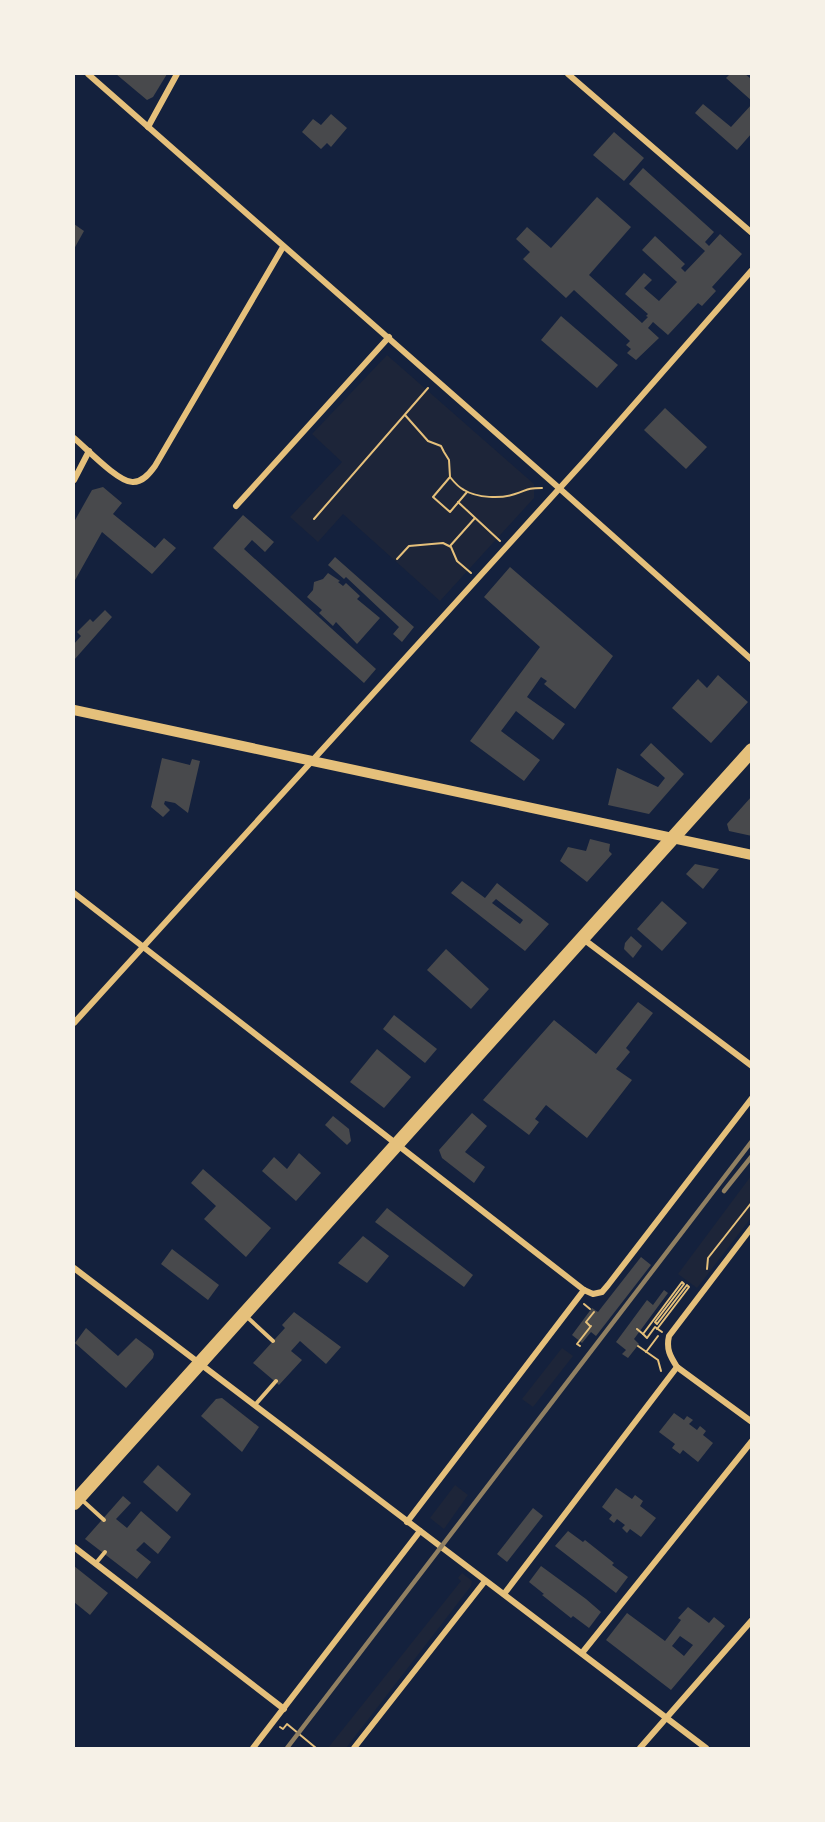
<svg xmlns="http://www.w3.org/2000/svg" width="825" height="1822" font-family="'PT Sans',sans-serif">
	<rect width="100%" height="100%" fill="#14213d"/>
	<!-- green -->
	<g fill="#1d2539">
		<polygon points="387,355 534,484 534,498 440,601 343,514 318,542 290,517 342,462 312,434"/>
		<polygon points="751,1176 751,1218 697,1288 678,1274"/>
		<polygon points="562,1348 573,1356 533,1407 522,1399"/>
		<polygon points="455,1485 468,1495 444,1529 430,1518"/>
		<polygon points="462,1573 472,1581 471,1586 346,1748 328,1748 461,1581 458,1578"/>
	</g>
	<!-- building -->
	<g fill="#48494c" fill-rule="evenodd">
		<polygon points="116,74 167,74 153,97 147,100"/>
		<polygon points="730,74 745,74 750,78 752,76 752,101 726,78"/>
		<polygon points="703,104 731,127 752,104 752,133 737,150 695,113"/>
		<polygon points="331,114 347,128 331,147 327,143 321,149 302,132 313,119 321,125"/>
		<polygon points="614,132 644,158 624,181 593,155"/>
		<polygon points="643,168 714,232 705,242 709,246 720,234 742,254 712,287 716,291 702,306 698,303 668,335 653,322 648,328 659,338 636,360 627,353 631,349 626,345 630,341 574,290 566,298 523,259 530,252 516,239 527,227 551,248 597,197 631,227 589,275 642,323 648,317 646,316 648,314 625,294 644,273 652,280 644,288 659,301 677,282 642,250 655,236 685,264 681,268 685,272 705,251 629,184"/>
		<polygon points="74,224 84,231 74,249"/>
		<polygon points="561,316 618,365 597,388 541,340"/>
		<polygon points="665,408 707,447 686,469 644,430"/>
		<polygon points="103,487 122,503 113,514 155,548 164,538 176,548 152,574 102,532 74,582 74,522 92,490"/>
		<polygon points="243,515 274,542 265,552 252,540 244,549 376,669 364,683 213,548"/>
		<polygon points="335,557 414,627 402,642 393,634 399,627 346,577 344,579 328,565"/>
		<polygon points="510,567 613,656 575,709 544,684 547,681 541,677 527,697 565,724 553,740 516,711 501,731 540,760 524,781 470,741 540,647 484,597"/>
		<polygon points="328,573 340,581 338,582 343,586 346,583 360,596 357,599 380,618 357,644 336,622 333,626 319,613 322,610 307,597 313,590 314,582 323,579"/>
		<polygon points="105,610 112,617 74,660 74,644 81,636 77,632 90,619 93,622"/>
		<polygon points="718,675 748,702 711,743 672,708 698,679 707,688"/>
		<polygon points="651,743 684,774 649,814 608,805 617,768 658,787 665,778 640,755"/>
		<polygon points="162,758 190,765 192,759 200,761 188,813 175,803 165,801 164,804 170,810 163,817 151,807"/>
		<polygon points="752,796 752,836 729,831 727,824"/>
		<polygon points="590,839 610,844 609,851 612,854 587,882 560,861 568,847 586,851"/>
		<polygon points="695,864 719,869 703,889 686,874"/>
		<path d="M462 881 485 898 497 883 549 924 525 951 451 893ZM496 899 523 920 520 924 492 903Z"/>
		<polygon points="662,901 687,923 662,951 637,929"/>
		<polygon points="631,936 642,946 633,958 624,949 625,943"/>
		<polygon points="446,949 489,989 471,1009 427,970"/>
		<polygon points="638,1002 653,1013 626,1048 630,1052 616,1069 632,1080 587,1138 546,1105 535,1119 539,1122 529,1135 483,1100 554,1020 596,1054"/>
		<polygon points="394,1015 437,1049 425,1063 383,1029"/>
		<polygon points="377,1049 411,1077 384,1108 350,1082"/>
		<polygon points="472,1113 487,1126 465,1152 485,1167 474,1183 442,1158 439,1150"/>
		<polygon points="333,1116 349,1129 351,1141 347,1145 325,1125"/>
		<polygon points="299,1153 321,1173 296,1201 262,1171 274,1157 287,1169"/>
		<polygon points="203,1169 271,1228 246,1257 204,1219 216,1206 191,1183"/>
		<polygon points="387,1208 473,1275 464,1287 375,1222"/>
		<polygon points="363,1236 389,1256 367,1283 338,1263"/>
		<polygon points="172,1249 219,1285 208,1300 161,1264"/>
		<polygon points="641,1257 651,1265 596,1336 591,1332 582,1343 572,1335 592,1308 598,1312"/>
		<polygon points="664,1290 668,1293 634,1339 639,1344 628,1358 622,1354 626,1350 616,1342 647,1300 653,1305"/>
		<polygon points="294,1312 341,1347 326,1364 300,1341 291,1351 302,1360 279,1385 253,1363 285,1328 282,1325"/>
		<polygon points="86,1328 118,1356 136,1338 152,1350 154,1354 153,1358 126,1388 75,1343"/>
		<polygon points="222,1398 259,1427 242,1452 201,1416 216,1399"/>
		<polygon points="674,1413 684,1420 687,1416 693,1420 689,1424 697,1430 700,1426 706,1431 703,1435 713,1443 698,1462 683,1450 680,1454 672,1448 675,1444 659,1432"/>
		<polygon points="158,1465 191,1494 177,1512 143,1482"/>
		<polygon points="616,1488 632,1499 635,1495 643,1501 640,1506 656,1518 641,1537 630,1529 627,1533 622,1528 625,1525 617,1519 614,1523 609,1519 612,1515 602,1507"/>
		<polygon points="123,1496 131,1503 116,1519 127,1528 141,1511 171,1537 158,1554 144,1542 136,1550 151,1562 137,1579 85,1539"/>
		<polygon points="533,1508 543,1516 507,1562 497,1554"/>
		<polygon points="568,1531 583,1542 585,1540 614,1563 612,1565 628,1577 616,1593 555,1546"/>
		<polygon points="74,1566 108,1593 90,1615 74,1602"/>
		<polygon points="541,1566 586,1599 601,1612 589,1628 573,1616 571,1618 542,1595 544,1594 529,1582"/>
		<path d="M688 1607 709 1623 714 1617 725 1626 671 1690 606 1640 627 1613 665 1641 681 1620 678 1618ZM680 1636 693 1645 684 1656 672 1646Z"/>
	</g>
	<g fill="none" stroke-linecap="round" stroke-linejoin="round">
		<!-- path -->
		<g stroke="#e5c07b" stroke-width="2">
			<path d="M405 415 428 441 441 446 444 452 449 460 450 477C454 482 458 487 464 490 477 498 501 499 515 494 528 490 526 488 542 488"/>
			<polyline points="450,477 433,497 450,512 467,492"/>
			<polyline points="458,502 500,541"/>
			<polyline points="314,519 428,388"/>
			<polyline points="450,546 475,518"/>
			<polyline points="397,559 409,546 443,543 451,547 457,561 471,573"/>
			<polyline points="707,1269 708,1258 752,1202"/>
			<polyline points="584,1304 590,1309"/>
			<polyline points="590,1326 586,1322 594,1312"/>
			<polyline points="637,1329 643,1334 682,1282 684,1284 655,1322 657,1324 687,1285"/>
			<polyline points="657,1329 689,1287 688,1286"/>
			<polyline points="643,1334 647,1338 655,1327 662,1332"/>
			<polyline points="580,1346 577,1344 591,1326"/>
			<polyline points="638,1346 658,1360 661,1371"/>
			<polyline points="646,1352 658,1336"/>
			<polyline points="280,1727 283,1729 287,1724 316,1748"/>
		</g>
		<!-- service -->
		<g stroke="#e5c07b" stroke-width="4">
			<polyline points="247,1317 273,1341"/>
			<polyline points="255,1405 276,1381"/>
			<polyline points="82,1500 104,1520"/>
			<polyline points="96,1563 105,1552"/>
		</g>
		<!-- minor -->
		<g stroke="#e5c07b" stroke-width="6">
			<polyline points="88,74 559,488 752,660"/>
			<polyline points="568,74 752,233"/>
			<polyline points="148,127 177,74"/>
			<path d="M74 438C86 448 119 483 133 482 143 482 150 473 155 466L283 247"/>
			<polyline points="74,480 89,451"/>
			<polyline points="236,506 389,337"/>
			<polyline points="74,893 584,1290 593,1294 602,1292 608,1285 752,1098"/>
			<polyline points="582,938 752,1066"/>
			<polyline points="74,1023 588,457 752,270"/>
			<path d="M752 1227 669 1336C666 1349 670 1356 677 1367L752 1422"/>
			<polyline points="74,1268 706,1748"/>
			<polyline points="407,1522 584,1290"/>
			<polyline points="74,1547 284,1709"/>
			<polyline points="504,1594 677,1367"/>
			<polyline points="582,1653 752,1441"/>
			<polyline points="253,1748 420,1531"/>
			<polyline points="354,1748 485,1581"/>
			<polyline points="640,1748 752,1620"/>
		</g>
		<!-- tertiary -->
		<polyline stroke="#e5c07b" stroke-width="10" points="74,710 752,855"/>
		<!-- primary -->
		<polyline stroke="#e5c07b" stroke-width="14" points="74,1503 752,750"/>
		<!-- rail -->
		<g stroke="#918062" stroke-width="4.5">
			<polyline points="724,1191 752,1156"/>
			<polyline points="287,1748 752,1141"/>
		</g>
	</g>
	<!-- border -->
	<rect width="825" height="1822" fill="none" stroke="#f6f1e7" stroke-width="150"/>
</svg>
